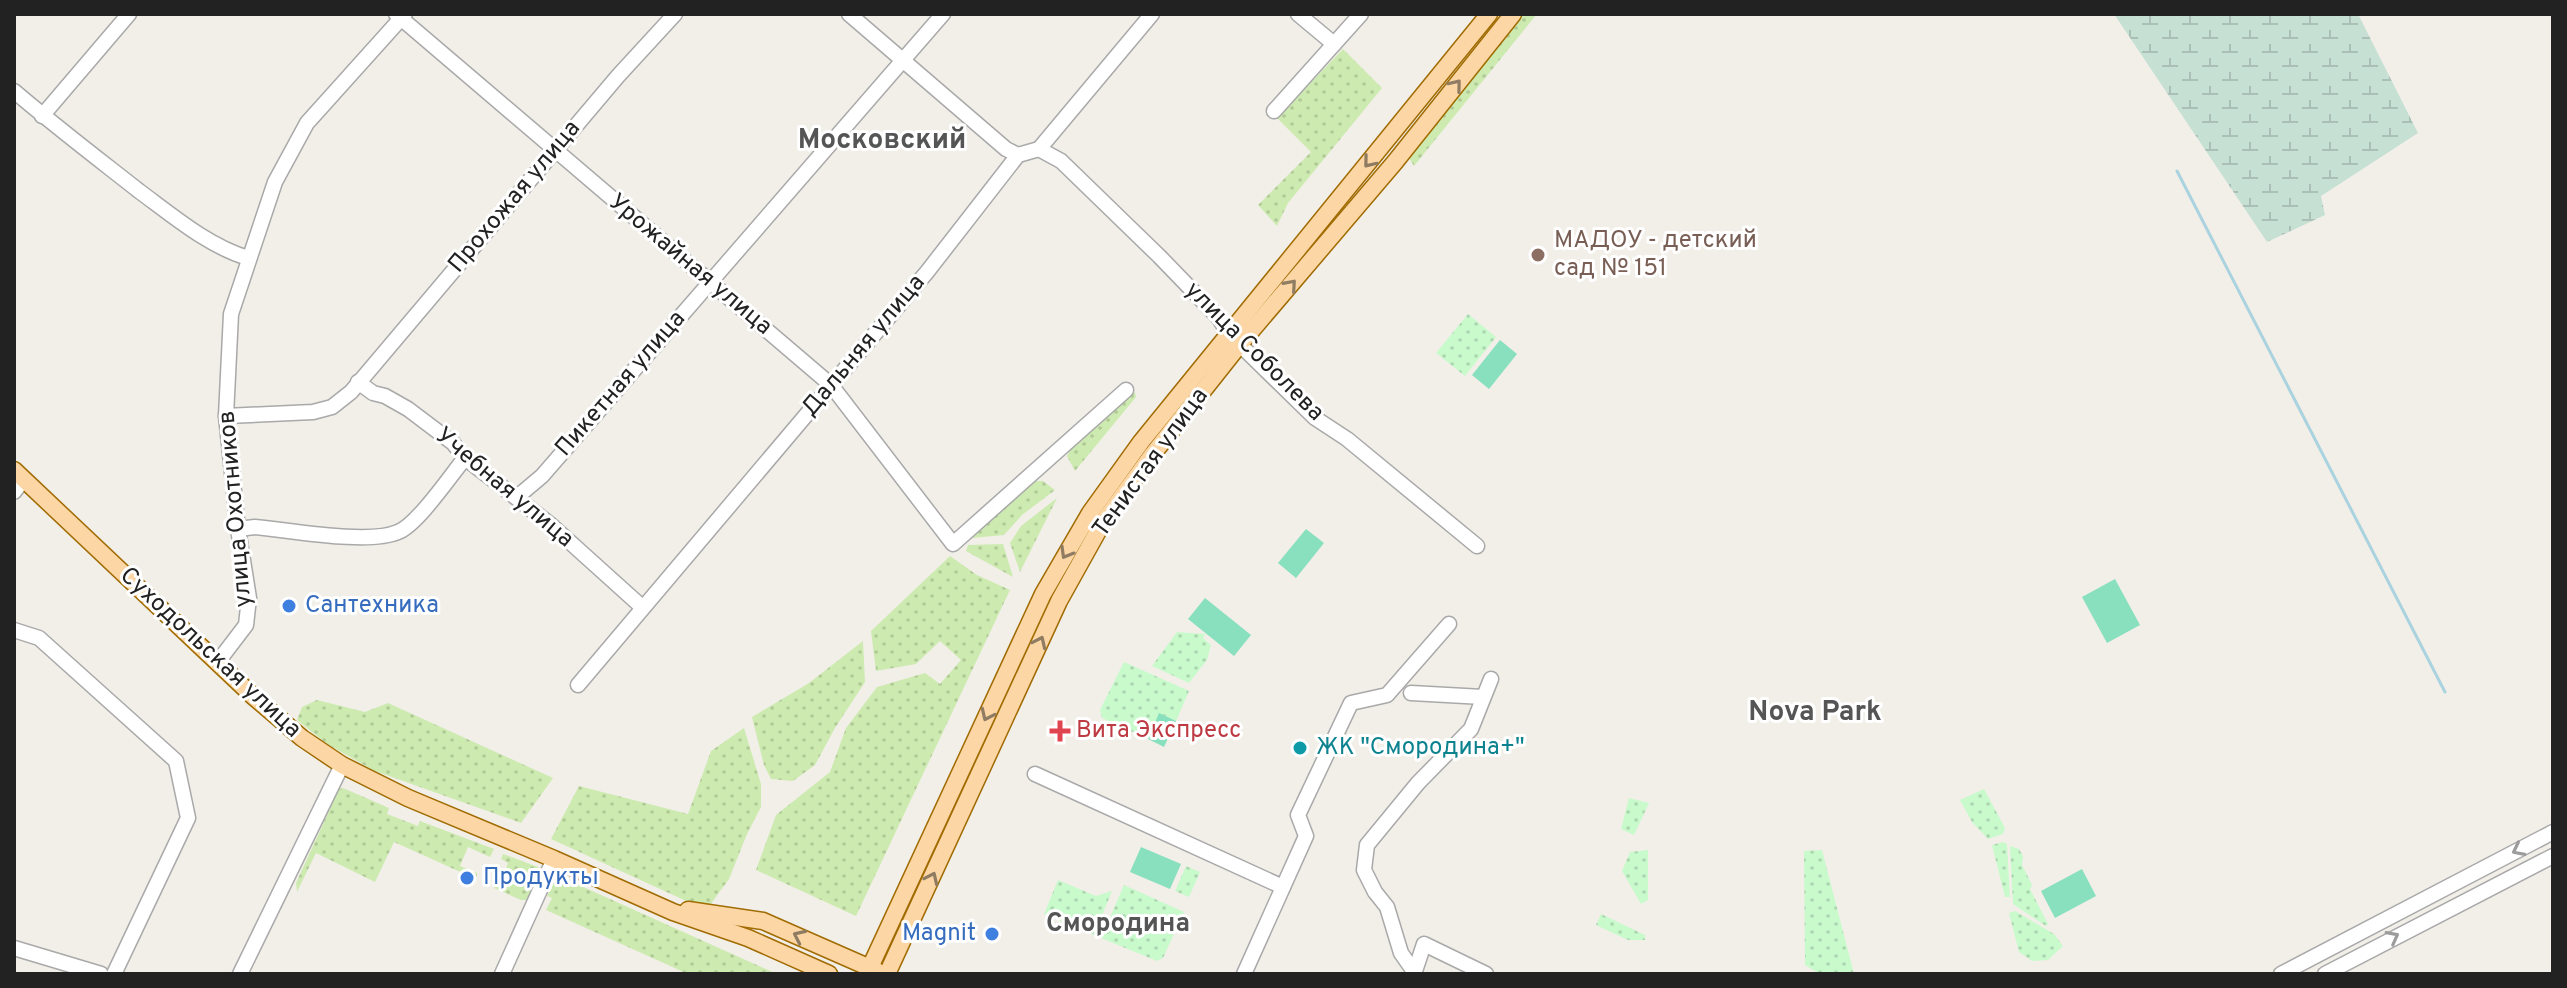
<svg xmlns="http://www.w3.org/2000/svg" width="2567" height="988" font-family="Overpass,sans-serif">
	<defs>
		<pattern id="grass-dots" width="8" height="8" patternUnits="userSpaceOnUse" patternTransform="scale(2)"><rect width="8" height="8" fill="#cdebb0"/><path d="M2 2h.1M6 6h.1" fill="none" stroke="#b0c997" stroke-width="1.8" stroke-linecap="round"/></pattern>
		<pattern id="wetland-marsh" width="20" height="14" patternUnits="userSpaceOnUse" patternTransform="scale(2)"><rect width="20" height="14" fill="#c6e0d4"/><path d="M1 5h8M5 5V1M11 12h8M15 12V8" fill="none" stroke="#aac0b6"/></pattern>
		<pattern id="park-dots" width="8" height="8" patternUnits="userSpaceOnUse" patternTransform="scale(2)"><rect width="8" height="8" fill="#c8facc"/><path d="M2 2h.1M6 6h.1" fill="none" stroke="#acd6af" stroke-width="1.8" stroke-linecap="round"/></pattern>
	</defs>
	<rect width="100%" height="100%" fill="#f2efe9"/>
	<!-- grass -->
	<g fill="url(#grass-dots)">
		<polygon points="1519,14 1537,14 1414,166 1407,155"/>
		<polygon points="1343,49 1382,88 1288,203 1277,226 1258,205 1311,152 1277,118"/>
		<polygon points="1135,392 1136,397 1075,471 1067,456 1070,450"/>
		<polygon points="1033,481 1043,481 1055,490 1022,515 1004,535 972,538"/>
		<polygon points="1057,498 1020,572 1010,543 1021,526"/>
		<polygon points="1003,544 1013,577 966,551 968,545"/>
		<polygon points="950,556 977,575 1010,590 856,916 756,870 776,815 830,772 846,728 877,687 925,673 940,684 961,660 940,641 916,664 876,671 871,631"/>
		<polygon points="863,641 865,682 835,728 815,765 793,781 771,779 764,765 752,717 809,683"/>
		<polygon points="317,700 365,712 388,703 553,778 521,823 375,771 327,744 297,720 302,707"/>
		<polygon points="744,728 761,784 761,807 747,834 729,879 710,905 695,905 551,839 579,786 688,814 711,751"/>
		<polygon points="343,788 389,808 387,814 418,826 420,821 494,849 490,857 468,847 460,866 477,873 476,879 394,842 375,882 316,853 297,892 296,883 339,789"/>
		<polygon points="503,854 538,867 541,873 530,900 521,900 494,888 498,881 501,882 508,863 501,859"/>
		<polygon points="561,877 777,974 688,974 546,910 552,898 547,896 555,880"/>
	</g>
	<!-- wetland -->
	<polygon fill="url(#wetland-marsh)" points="2114,14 2358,14 2418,133 2321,196 2325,215 2267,242"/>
	<!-- park -->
	<g fill="url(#park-dots)">
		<polygon points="1468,314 1496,337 1465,376 1436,353"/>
		<polygon points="1177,632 1205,634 1203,638 1211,645 1207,660 1189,683 1152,666"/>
		<polygon points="1124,662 1189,691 1176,721 1159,714 1148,739 1102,718 1100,710"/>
		<polygon points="1984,789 2005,828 2003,834 1988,839 1972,822 1960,800"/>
		<polygon points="1629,798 1649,803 1634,835 1621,829"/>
		<polygon points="2003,842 2007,844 2010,897 2005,897 1992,845"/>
		<polygon points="2010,846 2019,849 2023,856 2022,865 2032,885 2030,889 2048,924 2046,926 2013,904"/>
		<polygon points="1648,850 1648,900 1641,904 1622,871 1630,852"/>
		<polygon points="1822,850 1854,974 1820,974 1805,965 1804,851"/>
		<polygon points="1186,866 1200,872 1189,897 1175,891"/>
		<polygon points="1058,880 1096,896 1112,891 1094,935 1044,914"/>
		<polygon points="1124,885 1184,912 1163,958 1157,961 1101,938"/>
		<polygon points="2015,911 2054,934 2063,946 2048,960 2032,961 2019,952 2009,913"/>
		<polygon points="1601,914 1645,935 1645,940 1628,940 1596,925"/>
	</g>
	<!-- pitch -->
	<g fill="#88e0be">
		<polygon points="1500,340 1517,354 1489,389 1472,375"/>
		<polygon points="1306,529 1324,543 1296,578 1278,563"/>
		<polygon points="2115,579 2140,625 2107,643 2082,597"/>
		<polygon points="1205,598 1251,635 1234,656 1188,619"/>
		<polygon points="1159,713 1176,721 1164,747 1148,739"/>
		<polygon points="1141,847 1181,864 1170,889 1130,872"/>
		<polygon points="2082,869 2096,896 2055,918 2041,891"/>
	</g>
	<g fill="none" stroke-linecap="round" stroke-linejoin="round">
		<!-- stream -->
		<polyline stroke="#aad3df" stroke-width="3" points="2177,171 2445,692"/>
		<defs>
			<g id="minor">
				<polyline points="396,14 831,385 953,544 1126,390"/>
				<polyline points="849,14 1006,149 1018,155"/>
				<polyline points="1298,14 1334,44"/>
				<path d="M14 91C55 126 97 158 139 191 173 216 208 246 248 258"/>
				<polyline points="1274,111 1361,14"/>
				<polyline points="42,116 129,14"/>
				<polyline points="1039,149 1061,161 1159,256 1218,317 1229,334 1315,418 1347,439 1477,546"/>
				<polyline points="358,382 373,393 385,396 408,409 453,443 465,458 551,525 642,607"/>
				<polyline points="226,416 313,412 332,407 351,392 618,76 675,14"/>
				<polyline points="14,492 24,479"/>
				<polyline points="517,497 542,476 943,14"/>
				<path d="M238 529 255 527C290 530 368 545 398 532 417 525 451 475 465 458"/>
				<polyline points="14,630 39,638 176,761 188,818 114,974"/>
				<polyline points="217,663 246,625 249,598 238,529 226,416 231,314 275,182 307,123 405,14"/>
				<polyline points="578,685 927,272 1018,155 1039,149 1152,14"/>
				<polyline points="1411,693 1483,697"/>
				<polyline points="1035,774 1283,887"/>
				<polyline points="14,948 101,974"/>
				<polyline points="1415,973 1401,953 1387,907 1375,892 1364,870 1367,845 1418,783 1471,729 1491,679"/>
				<polyline points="240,974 342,765"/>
				<polyline points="502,974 554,859"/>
				<polyline points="1244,974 1306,836 1298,815 1351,703 1387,695 1449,624"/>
				<polyline points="1414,974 1424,944 1486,974"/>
				<polyline points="2281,974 2553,832"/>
				<polyline points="2325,974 2553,856"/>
			</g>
			<g id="major">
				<polyline points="14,470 254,697 302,738 342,765 408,798 554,859 673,912 748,938 829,974"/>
				<polyline points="688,910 763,921 877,971"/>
				<polyline points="867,974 1043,594 1090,513 1141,442 1489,14"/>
				<polyline points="887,974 1059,601 1103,522 1152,455 1240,344 1395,162 1513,14"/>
			</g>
		</defs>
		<!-- minor casing -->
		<use href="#minor" stroke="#a9a9a9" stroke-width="17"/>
		<!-- major casing -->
		<use href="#major" stroke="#a06b00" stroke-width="19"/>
		<!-- minor -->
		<use href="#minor" stroke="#fff" stroke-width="14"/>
		<!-- major -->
		<use href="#major" stroke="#fcd6a4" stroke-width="16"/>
	</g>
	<!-- one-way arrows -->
	<defs><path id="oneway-chevron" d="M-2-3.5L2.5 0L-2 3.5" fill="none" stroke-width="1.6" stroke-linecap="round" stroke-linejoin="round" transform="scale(2)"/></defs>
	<g stroke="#8f7c63">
		<use href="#oneway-chevron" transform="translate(1456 85) rotate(-51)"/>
		<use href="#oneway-chevron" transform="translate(1369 162) rotate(129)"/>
		<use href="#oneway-chevron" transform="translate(1291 285) rotate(-49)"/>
		<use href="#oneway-chevron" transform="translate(1066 553) rotate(120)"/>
		<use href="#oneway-chevron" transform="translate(1040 642) rotate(-65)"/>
		<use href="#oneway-chevron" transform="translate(987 715) rotate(115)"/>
		<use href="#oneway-chevron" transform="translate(932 878) rotate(-65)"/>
		<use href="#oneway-chevron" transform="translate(799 936) rotate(-155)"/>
	</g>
	<g stroke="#9c9c9c">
		<use href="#oneway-chevron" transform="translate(2518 850) rotate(153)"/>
		<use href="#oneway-chevron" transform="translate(2393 937) rotate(-28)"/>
	</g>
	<!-- markers -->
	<circle fill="#8d6e63" stroke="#fff" stroke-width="3" cx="1538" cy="255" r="8"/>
	<g fill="#3f7fe0" stroke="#fff" stroke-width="3">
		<circle cx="289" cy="606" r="8"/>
		<circle cx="467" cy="878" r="8"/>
		<circle cx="992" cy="934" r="8"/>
	</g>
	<path fill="#e0444e" stroke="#fff" stroke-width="3" d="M1056 719h8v8h8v8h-8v8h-8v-8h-8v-8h8z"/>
	<circle fill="#0f9aa8" stroke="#fff" stroke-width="3" cx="1300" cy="748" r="8"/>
	<g text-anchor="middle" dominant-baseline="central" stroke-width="6" stroke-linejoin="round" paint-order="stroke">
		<!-- street labels -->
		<g font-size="24" fill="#222" stroke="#fff">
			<text transform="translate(515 197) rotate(-50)">Прохожая улица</text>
			<text transform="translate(690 265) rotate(40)">Урожайная улица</text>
			<text transform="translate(864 346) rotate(-50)">Дальняя улица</text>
			<text transform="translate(1254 352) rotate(45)">улица Соболева</text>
			<text transform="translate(621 384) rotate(-49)">Пикетная улица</text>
			<text transform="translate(1151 463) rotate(-54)">Тенистая улица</text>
			<text transform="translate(504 488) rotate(40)">Учебная улица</text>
			<text transform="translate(236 509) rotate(-95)">улица Охотников</text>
			<text transform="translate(210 653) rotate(43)">Суходольская улица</text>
		</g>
		<!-- education labels -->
		<g font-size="24" fill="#785e54" stroke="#fff" text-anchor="start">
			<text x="1554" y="241">МАДОУ - детский<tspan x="1554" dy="28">сад № 151</tspan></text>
		</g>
		<!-- shop labels -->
		<g font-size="24" fill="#366cbe" stroke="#fff" text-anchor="start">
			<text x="305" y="606">Сантехника</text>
			<text x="483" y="878">Продукты</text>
			<text x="976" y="934" text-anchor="end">Magnit</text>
		</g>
		<!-- health labels -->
		<g font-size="24" fill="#be3a42" stroke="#fff" text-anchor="start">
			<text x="1076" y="731">Вита Экспресс</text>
		</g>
		<!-- culture labels -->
		<g font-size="24" fill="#0d838f" stroke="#fff" text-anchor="start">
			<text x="1316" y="748">ЖК "Смородина+"</text>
		</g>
		<!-- neighbourhood labels -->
		<g font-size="26" font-weight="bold" fill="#555" stroke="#fff">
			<text x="1118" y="924">Смородина</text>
		</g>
		<!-- quarter labels -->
		<g font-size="28" font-weight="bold" fill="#555" stroke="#fff">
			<text x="882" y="141">Московский</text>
			<text x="1815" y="713">Nova Park</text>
		</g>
	</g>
	<!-- border -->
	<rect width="2567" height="988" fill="none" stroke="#222222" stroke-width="32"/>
</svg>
